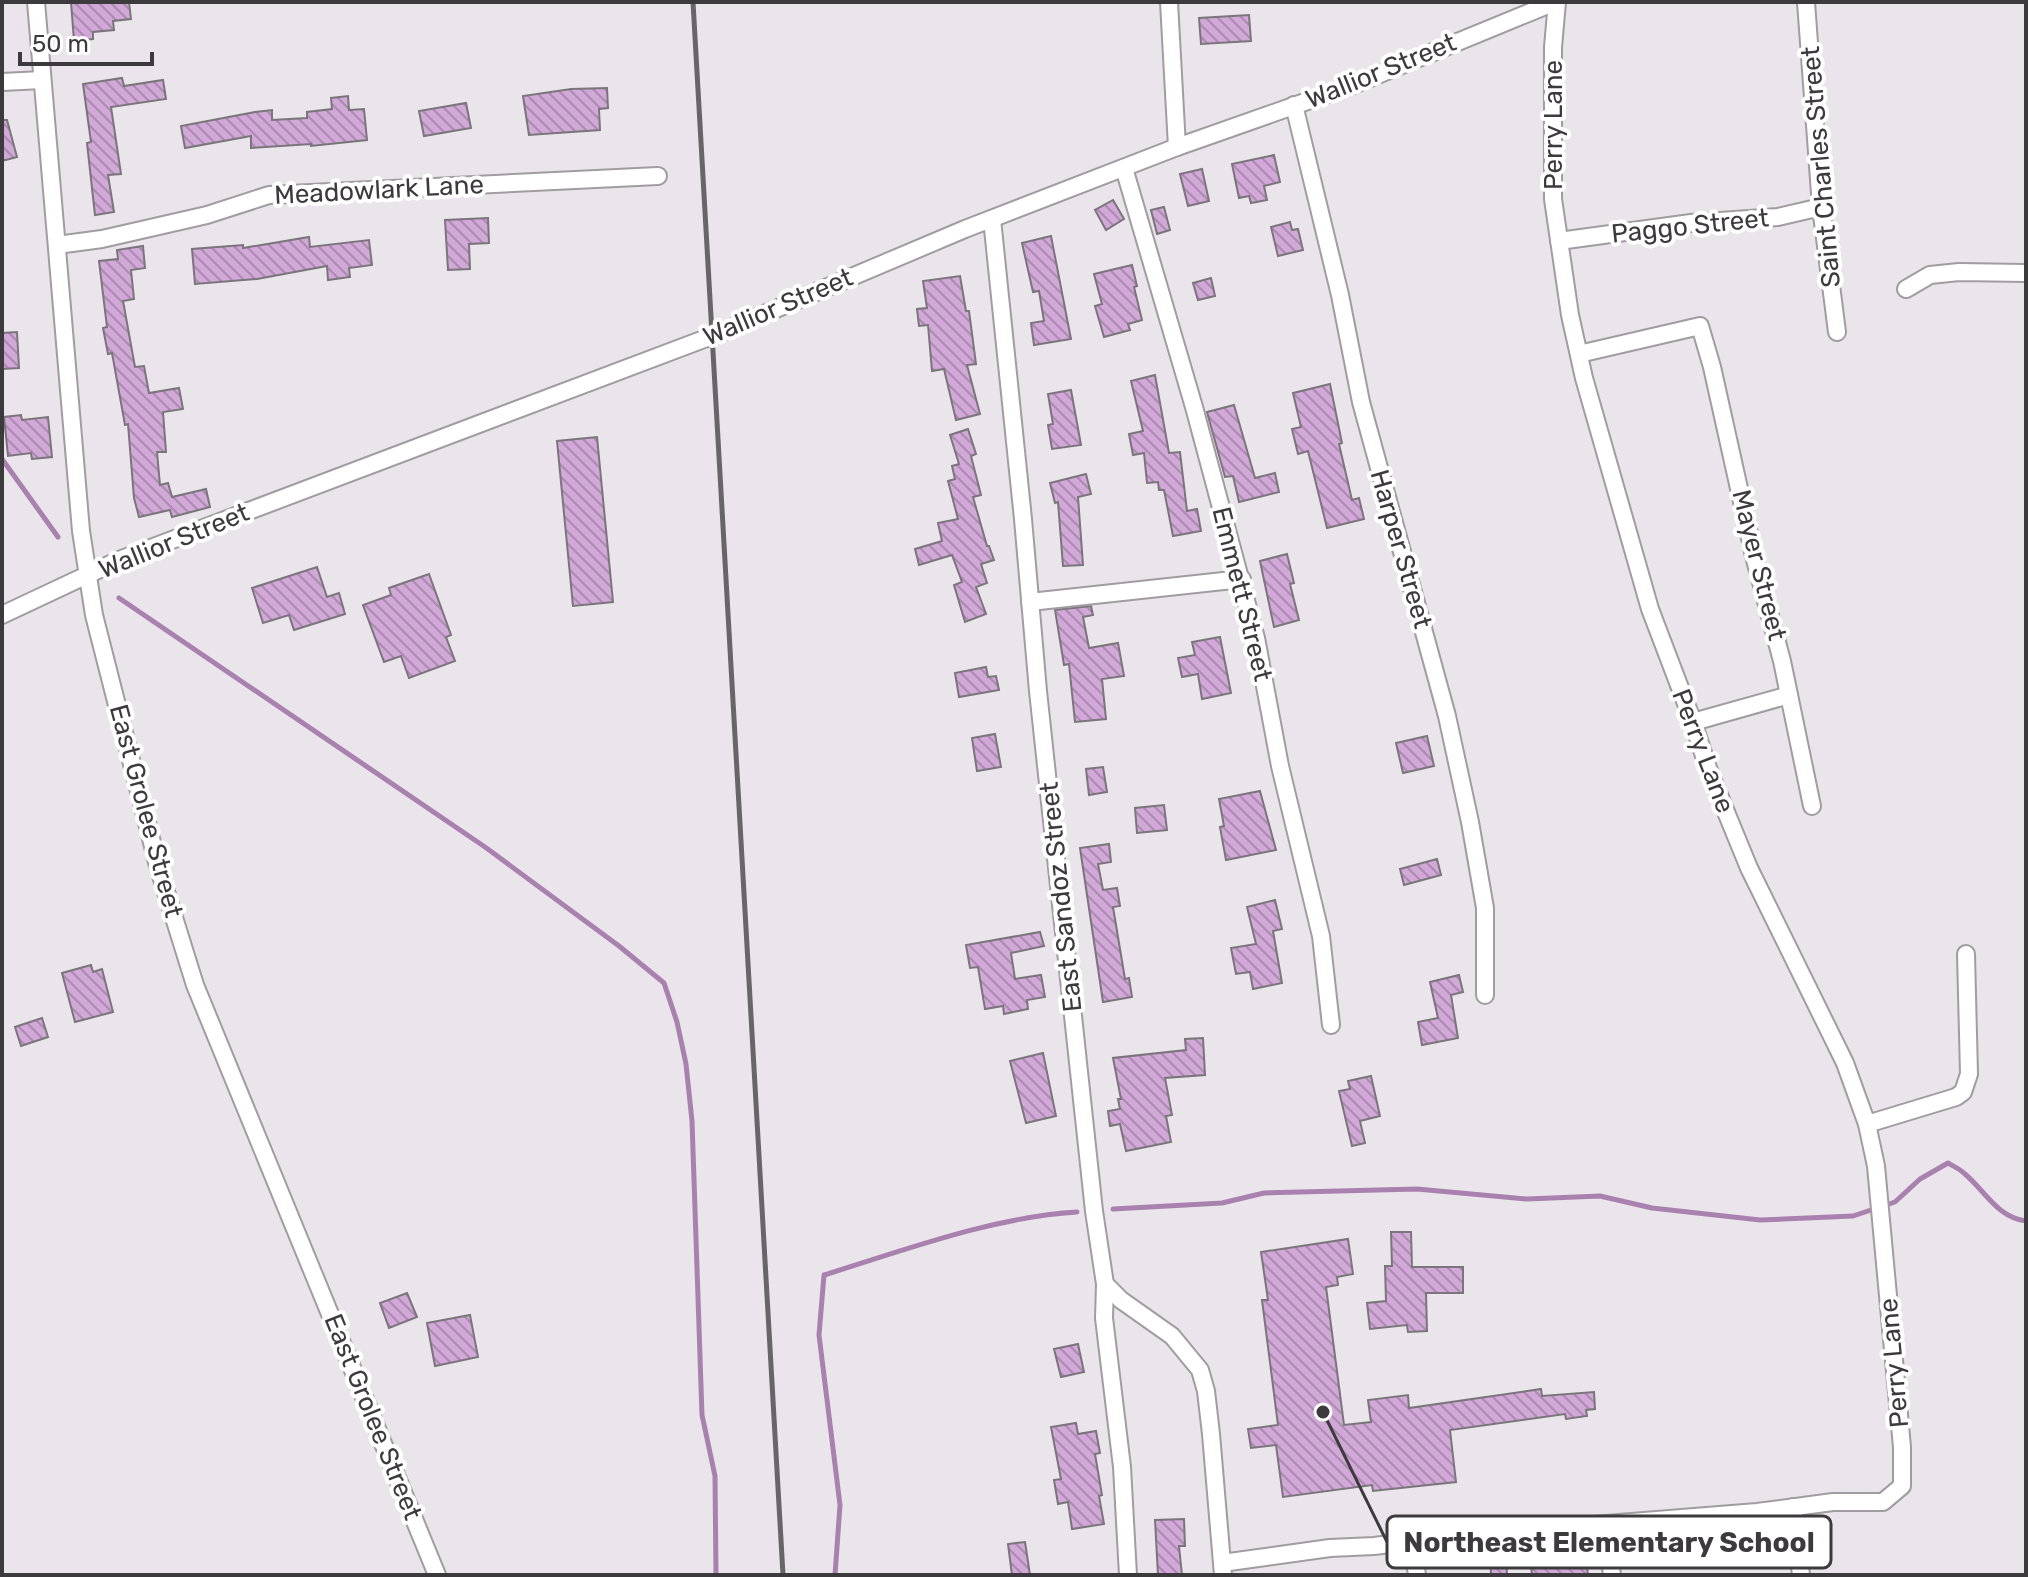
<svg xmlns="http://www.w3.org/2000/svg" width="2028" height="1577" font-family="Rubik,sans-serif">
	<defs>
		<pattern id="building-back-hatch" width="6" height="6" patternUnits="userSpaceOnUse" patternTransform="scale(2)"><rect width="6" height="6" fill="#d1a8d7"/><path d="M-1 5l2 2M0 0l6 6M5-1l2 2" fill="none" stroke="#ab8ab0"/></pattern>
	</defs>
	<rect width="100%" height="100%" fill="#eae5ea"/>
	<g fill="none" stroke-linecap="round" stroke-linejoin="round">
		<!-- stream -->
		<g stroke="#a981af" stroke-width="5">
			<polyline points="2,459 58,537"/>
			<polyline points="119,598 485,847 619,946 664,983 677,1022 686,1064 692,1121 702,1415 715,1476 716,1575"/>
			<path d="M1113 1209 1222 1203 1264 1193 1417 1189 1527 1199 1600 1196 1652 1208 1760 1220 1853 1216 1895 1202 1920 1179 1948 1163C1953 1166 1960 1169 1965 1174 1986 1192 1997 1217 2026 1221"/>
			<path d="M835 1575 840 1505 819 1335 824 1275C905 1250 993 1217 1077 1212"/>
		</g>
	</g>
	<!-- building -->
	<g fill="url(#building-back-hatch)" stroke="#79757a" stroke-width="2">
		<polygon points="71,2 129,2 131,19 113,21 114,30 93,32 93,39 74,41"/>
		<polygon points="1249,15 1251,41 1201,44 1199,18"/>
		<polygon points="122,78 124,86 163,80 166,99 111,107 121,174 108,175 114,212 95,215 87,143 91,142 83,84"/>
		<polygon points="607,88 608,108 599,109 600,130 529,135 523,96 571,89"/>
		<polygon points="348,96 349,110 364,109 367,140 311,146 311,144 251,148 251,136 185,148 181,126 255,112 272,110 272,120 307,118 307,112 332,109 331,98"/>
		<polygon points="466,103 471,128 424,136 419,111"/>
		<polygon points="2,120 7,120 17,157 2,161"/>
		<polygon points="1274,155 1280,182 1264,186 1267,200 1251,203 1249,196 1239,198 1232,164"/>
		<polygon points="1202,169 1209,201 1188,206 1180,174"/>
		<polygon points="1113,200 1124,219 1106,230 1095,210"/>
		<polygon points="1164,207 1170,230 1157,234 1151,210"/>
		<polygon points="488,218 489,243 469,244 470,269 448,270 445,220"/>
		<polygon points="1290,222 1292,230 1298,229 1303,250 1278,256 1271,227"/>
		<polygon points="1051,236 1071,339 1034,345 1031,323 1044,321 1039,291 1033,292 1022,243"/>
		<polygon points="309,237 310,247 369,240 372,265 349,268 350,277 328,280 327,266 257,279 195,284 192,249 243,245 243,248"/>
		<polygon points="143,246 145,268 131,270 134,299 123,301 135,367 144,366 149,393 179,388 183,409 163,412 166,452 157,452 160,485 168,483 172,497 206,489 210,507 172,517 170,510 139,517 134,498 128,424 125,425 112,353 108,354 103,328 107,327 99,261 118,259 117,250"/>
		<polygon points="1132,265 1137,286 1134,287 1142,320 1128,324 1130,330 1104,337 1095,306 1102,304 1094,274"/>
		<polygon points="960,276 966,311 969,311 976,364 967,365 980,414 956,420 944,369 932,371 928,325 919,326 917,309 927,308 923,281"/>
		<polygon points="1211,278 1215,296 1198,300 1193,283"/>
		<polygon points="17,332 19,368 2,369 2,333"/>
		<polygon points="1155,375 1169,453 1180,452 1187,511 1197,509 1201,531 1173,536 1164,490 1159,490 1158,482 1147,483 1144,453 1133,455 1129,434 1143,431 1131,381"/>
		<polygon points="1330,384 1342,443 1339,444 1352,500 1359,498 1364,519 1327,528 1308,451 1298,454 1292,429 1301,427 1293,393"/>
		<polygon points="1071,390 1081,445 1052,449 1048,425 1053,424 1048,394"/>
		<polygon points="1234,405 1255,478 1275,473 1279,492 1239,502 1233,476 1225,477 1207,412"/>
		<polygon points="21,415 22,420 48,417 52,457 32,459 31,453 8,456 4,417"/>
		<polygon points="968,429 976,454 971,456 981,495 973,497 987,546 989,546 994,560 981,564 987,583 976,587 986,614 965,622 954,585 962,582 952,555 919,565 915,549 942,541 938,523 958,519 948,481 955,479 952,466 959,464 950,435"/>
		<polygon points="597,437 613,602 573,606 557,441"/>
		<polygon points="1086,474 1091,494 1078,497 1083,565 1063,566 1058,502 1055,503 1050,483"/>
		<polygon points="1287,554 1294,583 1290,584 1299,620 1274,627 1260,561"/>
		<polygon points="317,567 327,597 339,593 345,614 294,630 289,615 263,623 252,588"/>
		<polygon points="429,574 451,635 446,637 455,661 409,678 401,656 384,662 363,605 391,595 389,588"/>
		<polygon points="1091,606 1093,615 1083,617 1089,648 1118,643 1124,676 1102,679 1106,719 1075,722 1069,664 1064,665 1055,610"/>
		<polygon points="1220,637 1231,693 1202,699 1198,674 1182,677 1178,658 1195,655 1192,642"/>
		<polygon points="986,667 988,677 996,676 999,690 959,697 955,673"/>
		<polygon points="995,734 1001,767 977,771 972,738"/>
		<polygon points="1427,736 1434,766 1403,773 1396,743"/>
		<polygon points="1103,767 1107,792 1089,795 1086,769"/>
		<polygon points="1260,791 1276,850 1226,860 1220,827 1224,826 1219,799"/>
		<polygon points="1164,805 1167,830 1137,833 1135,808"/>
		<polygon points="1109,844 1111,862 1098,864 1103,890 1117,888 1120,906 1113,907 1125,979 1129,978 1132,997 1103,1002 1080,848"/>
		<polygon points="1437,859 1441,875 1404,885 1400,869"/>
		<polygon points="1275,900 1282,929 1273,931 1282,983 1253,989 1250,972 1236,974 1231,948 1256,944 1247,907"/>
		<polygon points="1040,932 1044,946 1011,953 1015,979 1041,975 1045,997 1027,1000 1028,1009 1004,1014 1003,1006 985,1009 978,967 970,968 966,945"/>
		<polygon points="91,965 93,972 102,969 113,1012 75,1022 62,973"/>
		<polygon points="1459,975 1463,992 1451,995 1458,1038 1422,1045 1418,1022 1438,1018 1430,982"/>
		<polygon points="42,1018 48,1037 21,1046 15,1027"/>
		<polygon points="1203,1038 1205,1075 1165,1078 1172,1115 1166,1116 1171,1142 1126,1151 1120,1124 1110,1126 1108,1111 1120,1109 1118,1099 1121,1099 1113,1058 1186,1050 1185,1039"/>
		<polygon points="1043,1053 1056,1116 1026,1123 1010,1061"/>
		<polygon points="1371,1076 1380,1116 1360,1121 1365,1143 1352,1146 1339,1091 1350,1089 1348,1081"/>
		<polygon points="1391,1232 1411,1232 1412,1267 1463,1267 1463,1293 1426,1293 1427,1331 1408,1332 1407,1325 1370,1329 1367,1303 1386,1301 1385,1266 1392,1266"/>
		<polygon points="1348,1239 1353,1274 1337,1277 1338,1285 1326,1287 1344,1425 1371,1422 1368,1400 1408,1395 1409,1408 1541,1389 1542,1396 1594,1392 1595,1409 1586,1410 1587,1416 1566,1419 1565,1414 1450,1430 1456,1482 1373,1491 1372,1485 1283,1497 1276,1445 1251,1448 1248,1429 1278,1425 1262,1300 1268,1300 1261,1252"/>
		<polygon points="407,1293 417,1317 389,1328 380,1303"/>
		<polygon points="470,1315 478,1357 435,1366 427,1323"/>
		<polygon points="1078,1344 1084,1372 1061,1377 1054,1349"/>
		<polygon points="1076,1423 1078,1434 1096,1431 1100,1453 1095,1454 1102,1495 1099,1496 1104,1524 1072,1529 1068,1502 1058,1504 1054,1480 1061,1479 1051,1427"/>
		<polygon points="1184,1519 1185,1546 1179,1546 1182,1575 1158,1575 1155,1520"/>
		<polygon points="1025,1542 1030,1575 1012,1575 1008,1544"/>
		<polygon points="1506,1550 1507,1575 1491,1575 1490,1551"/>
		<polygon points="1586,1559 1588,1575 1532,1575 1531,1566"/>
	</g>
	<g fill="none" stroke-linecap="round" stroke-linejoin="round">
		<defs>
			<g id="minor">
				<polyline points="36,2 81,531 94,615 158,866 195,985 437,1575"/>
				<polyline points="1169,2 1177,147"/>
				<polyline points="1806,2 1821,207 1837,332"/>
				<polyline points="2,82 42,80"/>
				<polyline points="1294,105 1340,295 1361,402 1447,716 1470,822 1485,908 1485,995"/>
				<polyline points="1124,168 1194,407 1256,638 1280,766 1321,936 1331,1025"/>
				<polyline points="992,219 1023,519 1038,691 1094,1211 1105,1284 1104,1318 1122,1467 1128,1575"/>
				<polyline points="1559,241 1691,223 1778,217 1821,207"/>
				<polyline points="57,245 102,239 207,215 269,195 658,176"/>
				<polyline points="1906,289 1930,275 1959,272 2026,273"/>
				<polyline points="1579,354 1700,326 1712,367 1754,556 1782,661 1812,806"/>
				<polyline points="1030,602 1242,579"/>
				<polyline points="2,615 119,560 712,336 965,229 1177,147 1353,85 1555,2"/>
				<polyline points="1693,722 1789,695"/>
				<polyline points="1867,1124 1956,1097 1963,1092 1969,1074 1966,954"/>
				<polyline points="1105,1284 1121,1300 1172,1336 1200,1370 1206,1391 1211,1434 1223,1575"/>
				<polyline points="1793,1507 1801,1575"/>
				<polyline points="1605,1525 1612,1575"/>
				<polyline points="1412,1541 1417,1575"/>
				<polyline points="1222,1563 1330,1548 1374,1546 1455,1536 1757,1512 1833,1502 1883,1502 1902,1486 1902,1447 1876,1166 1867,1124 1845,1063 1749,868 1708,768 1693,722 1650,609 1584,378 1570,315 1553,199 1553,47 1557,2"/>
			</g>
		</defs>
		<!-- minor casing -->
		<use href="#minor" stroke="#a19ca1" stroke-width="20"/>
		<!-- minor -->
		<use href="#minor" stroke="#fff" stroke-width="16"/>
		<!-- rail -->
		<polyline stroke="#676567" stroke-width="5" points="693,2 783,1575"/>
	</g>
	<g text-anchor="middle" dominant-baseline="central" stroke-width="8" stroke-linejoin="round" paint-order="stroke">
		<!-- street labels -->
		<g font-size="26" fill="#3c3a3c" stroke="#fff">
			<text transform="translate(1381 71) rotate(-22)">Wallior Street</text>
			<text transform="translate(1553 125) rotate(-90)">Perry Lane</text>
			<text transform="translate(1821 167) rotate(-95)">Saint Charles Street</text>
			<text transform="translate(379 190) rotate(-3)">Meadowlark Lane</text>
			<text transform="translate(1690 226) rotate(-6)">Paggo Street</text>
			<text transform="translate(778 307) rotate(-23)">Wallior Street</text>
			<text transform="translate(174 541) rotate(-22)">Wallior Street</text>
			<text transform="translate(1401 549) rotate(74)">Harper Street</text>
			<text transform="translate(1759 565) rotate(76)">Mayer Street</text>
			<text transform="translate(1242 594) rotate(76)">Emmett Street</text>
			<text transform="translate(1703 751) rotate(69)">Perry Lane</text>
			<text transform="translate(146 811) rotate(75)">East Grolee Street</text>
			<text transform="translate(1061 897) rotate(-96)">East Sandoz Street</text>
			<text transform="translate(1894 1363) rotate(-95)">Perry Lane</text>
			<text transform="translate(373 1417) rotate(68)">East Grolee Street</text>
		</g>
	</g>
	<!-- callouts -->
	<path fill="none" stroke="#3c3a3c" stroke-width="3" d="M1323 1412L1387 1542"/>
	<circle fill="#3c3a3c" stroke="#fff" stroke-width="3" cx="1323" cy="1412" r="8"/>
	<rect fill="#fff" stroke="#3c3a3c" stroke-width="3" x="1387" y="1516" width="444" height="52" rx="8"/>
	<g font-size="28" text-anchor="middle" font-weight="bold" fill="#3c3a3c">
		<text x="1609" y="1552">Northeast Elementary School</text>
	</g>
	<!-- border -->
	<rect width="2028" height="1577" fill="none" stroke="#3c3a3c" stroke-width="8"/>
	<!-- scale -->
	<path d="M20 52v12h132v-12" fill="none" stroke="#3c3a3c" stroke-width="4"/>
	<text x="32" y="52" font-size="24" fill="#3c3a3c" stroke="#ffffff" stroke-width="6" paint-order="stroke">50 m</text>
</svg>
